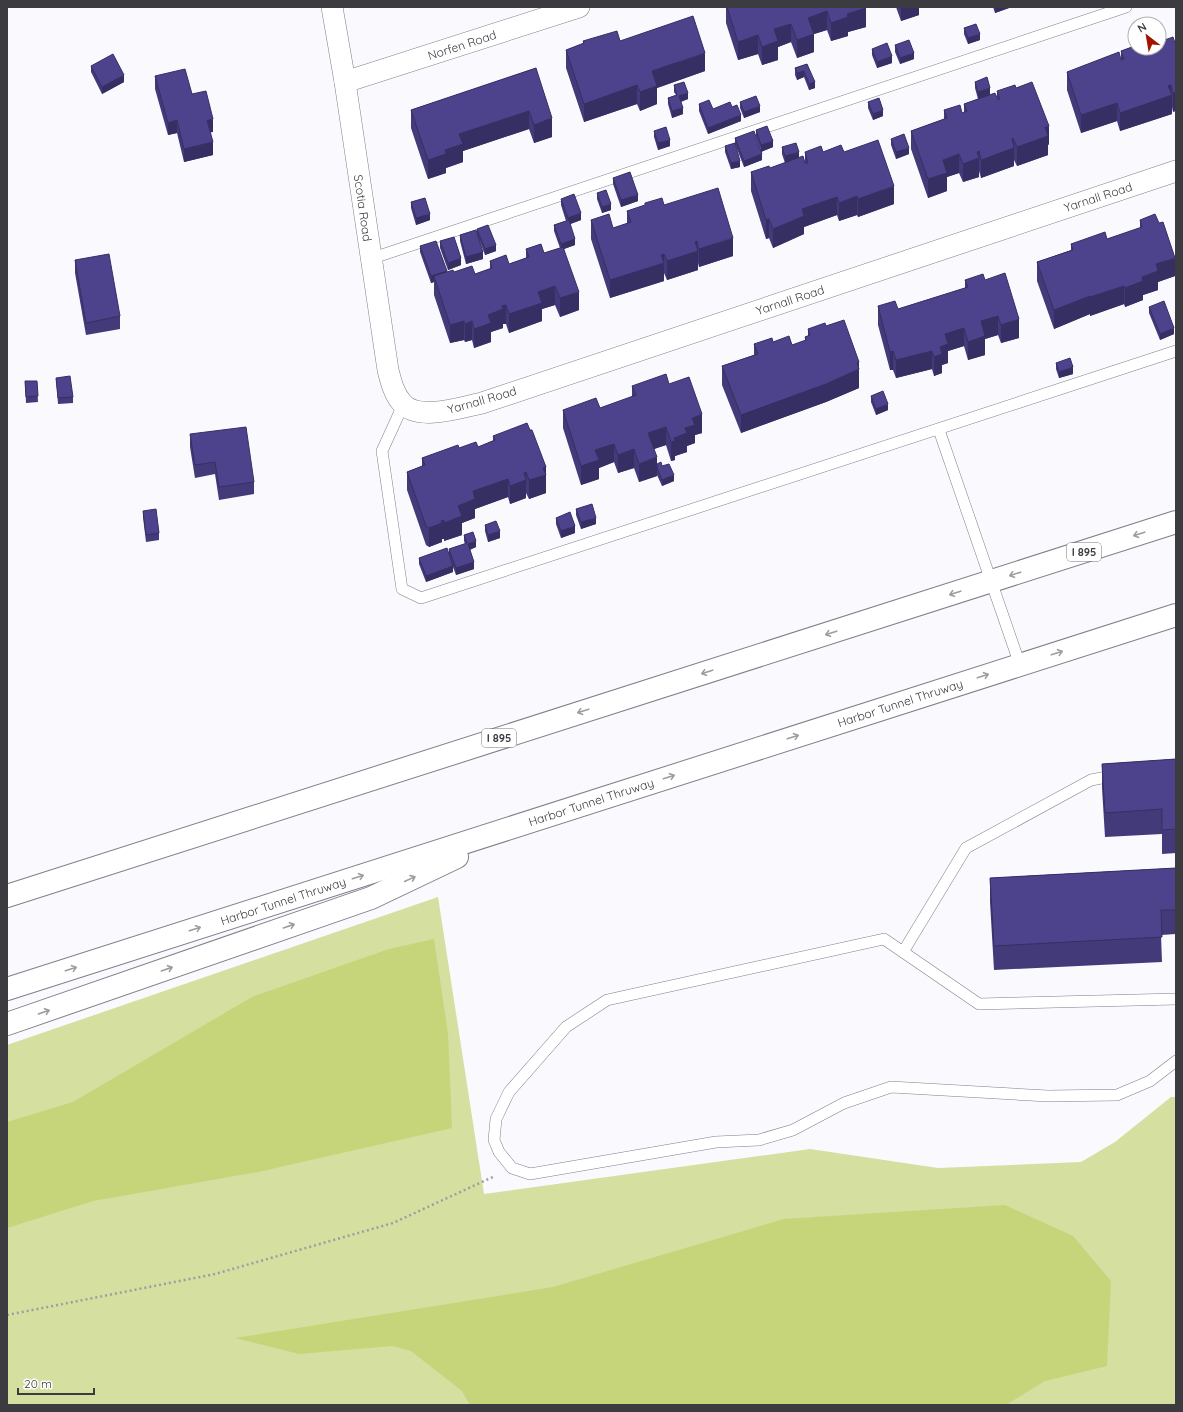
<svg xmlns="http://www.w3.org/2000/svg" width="1183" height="1412" font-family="Quicksand,sans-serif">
	<rect width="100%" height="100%" fill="#f9f9fe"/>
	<!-- green -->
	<polygon fill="#d4dfa0" points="438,897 484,1194 810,1149 938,1168 1081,1162 1115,1142 1171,1097 1176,1097 1176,1405 7,1405 7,1045"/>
	<!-- forest -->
	<g fill="#c6d57a">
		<polygon points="434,939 448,1034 452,1128 258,1172 93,1201 7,1228 7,1122 73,1102 252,997 389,949"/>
		<polygon points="1005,1205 1073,1236 1111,1281 1107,1366 1045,1381 1006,1405 470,1405 462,1391 411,1351 392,1346 299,1354 235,1338 553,1287 784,1219"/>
	</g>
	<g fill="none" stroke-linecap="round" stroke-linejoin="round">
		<defs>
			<g id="service">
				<polyline points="370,259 1126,7"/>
				<polyline points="403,405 382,451 402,589 421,598 1176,351"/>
				<polyline points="939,430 1020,665"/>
				<polyline points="903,952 966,848 1091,780 1117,775"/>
				<polyline points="1176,999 979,1004 884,939 607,1000 566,1027 509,1092 496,1119 494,1140 499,1152 512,1168 530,1174 716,1142 759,1140 793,1130 844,1103 891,1087 1048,1096 1117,1095 1150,1081 1176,1061"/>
			</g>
			<g id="minor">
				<path d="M332 7 345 82 388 370C391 382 394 394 402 403 418 422 462 407 482 403L1176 171"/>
				<polyline points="345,82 579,7"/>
			</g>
			<g id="motorway">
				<polyline points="7,896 1176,522"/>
				<polyline points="7,989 1176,615"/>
				<polyline points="7,1024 371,898 457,857"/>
			</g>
		</defs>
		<!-- service casing -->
		<use href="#service" stroke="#7f7f8a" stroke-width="12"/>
		<!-- minor casing -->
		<use href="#minor" stroke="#7f7f8a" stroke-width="22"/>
		<!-- motorway casing -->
		<use href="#motorway" stroke="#7f7f8a" stroke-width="24"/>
		<!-- path -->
		<polyline stroke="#9d9da2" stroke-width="2.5" stroke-dasharray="2 3" stroke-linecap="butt" points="7,1315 215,1274 393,1223 495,1176"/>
		<!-- service -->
		<use href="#service" stroke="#fff" stroke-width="11"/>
		<!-- minor -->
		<use href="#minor" stroke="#fff" stroke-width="21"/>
		<!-- motorway -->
		<use href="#motorway" stroke="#fff" stroke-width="22"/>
	</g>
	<!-- wall -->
	<g fill="#423a79">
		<polygon points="726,7 865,7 866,27 848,32 848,36 831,41 827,30 814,34 814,52 797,58 791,42 778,47 778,60 762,65 758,54 738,60 726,23"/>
		<polygon points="896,7 919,7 919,15 901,21"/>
		<polygon points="993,7 1009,7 1009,8 995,13"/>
		<polygon points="964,28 980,40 968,44 964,34"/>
		<polygon points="1134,38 1135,38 1135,48 1159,48 1165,40 1175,43 1173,112 1172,107 1172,114 1120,131 1117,121 1081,133 1067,90 1067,72 1121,60 1121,51 1134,46"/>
		<polygon points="583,41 620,41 705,71 657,88 657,104 640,111 637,104 584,122 566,68 566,50 583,44"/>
		<polygon points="895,45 914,59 900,64 895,52"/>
		<polygon points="872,49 892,63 877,68 872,55"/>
		<polygon points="807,64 815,88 809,90 804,77 797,80 795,75 795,68"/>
		<polygon points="91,66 124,82 102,94 91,72"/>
		<polygon points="536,68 552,137 534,143 529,129 463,151 463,162 446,168 446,173 428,179 411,128 411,110"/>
		<polygon points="155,76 192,94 213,132 210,132 213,155 184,162 177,133 168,135 155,89"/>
		<polygon points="975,82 990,94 997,99 997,91 1016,88 1049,144 1048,145 1048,155 1017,166 1014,160 1014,166 981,178 979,171 979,177 963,182 959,173 947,177 947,191 928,198 911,149 911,131 944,119 944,110 962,113 964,113 964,104 978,99 975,88"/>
		<polygon points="674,85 688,99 681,102 683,114 672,118 668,104 668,98 676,95 674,92"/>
		<polygon points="740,102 760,112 744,118 740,108"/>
		<polygon points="868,102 883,116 873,120 868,108"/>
		<polygon points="699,104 713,109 732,107 741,121 708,134 699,111"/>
		<polygon points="756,130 773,147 761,152 762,160 744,167 735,144 735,138 761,150 756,136"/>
		<polygon points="654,131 670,146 658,150 654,137"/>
		<polygon points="891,139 909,154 896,159 891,145"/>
		<polygon points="725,146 740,167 731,169 725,152"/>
		<polygon points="782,147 805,162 805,152 844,152 894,204 858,217 857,215 839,221 837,215 804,227 804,234 773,248 769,238 766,239 751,191 751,172 770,168 785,163 782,154"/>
		<polygon points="613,178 638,201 621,207 613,184"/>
		<polygon points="597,193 611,210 602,213 597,199"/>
		<polygon points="561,199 581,220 570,224 575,245 564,249 579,310 560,317 555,305 542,309 542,321 509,333 506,324 503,324 503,328 491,332 491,342 474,348 472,340 465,342 464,340 450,343 434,295 434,282 431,283 420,252 420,246 447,272 475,274 490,269 490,261 509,264 526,258 526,249 544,253 560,248 554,231 554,225 566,221 561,205"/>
		<polygon points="411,202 430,220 416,225 411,208"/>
		<polygon points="664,205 733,256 699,267 698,263 698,270 667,280 664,273 664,281 610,298 591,239 591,220 613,228 627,224 627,211"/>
		<polygon points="1140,220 1175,276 1158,282 1158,290 1143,295 1143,300 1125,307 1124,304 1090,316 1090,314 1054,329 1037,281 1037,262 1071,250 1071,244 1107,239 1140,228"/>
		<polygon points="477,229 496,251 485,255 479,239 483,259 466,264 460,241 460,235 477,234"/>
		<polygon points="440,241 461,265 448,270 440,248"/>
		<polygon points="75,260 120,316 120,329 86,335 75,273"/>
		<polygon points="965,280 985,280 1019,338 1001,343 998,335 985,339 985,355 968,360 964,346 948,351 948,363 942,365 942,373 934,376 932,369 896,378 893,370 890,370 878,325 878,306 898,309 965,288"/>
		<polygon points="1149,307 1174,334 1160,340 1149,313"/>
		<polygon points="826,326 859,362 859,388 826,402 741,433 722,385 722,366 754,355 754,344 773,342 792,345 805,341 805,337 808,336 808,329"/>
		<polygon points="1056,363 1073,374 1059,378 1056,369"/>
		<polygon points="56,378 73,397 73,403 58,404"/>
		<polygon points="25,381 37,381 38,402 26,403"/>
		<polygon points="669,384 702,433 695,435 695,443 687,446 687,452 675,456 675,460 671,461 666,445 654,449 657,464 662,466 674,481 662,486 657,475 657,476 639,482 634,468 618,473 614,462 599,468 599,479 581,485 563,428 563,410 600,408 632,397 632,386"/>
		<polygon points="871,396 888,410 876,415 871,402"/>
		<polygon points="530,430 546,467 546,493 529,499 526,493 526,498 510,504 508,497 475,509 475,518 462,523 462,535 444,541 444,539 442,539 442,542 429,547 426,545 407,490 407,472 422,466 422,458 459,448 478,447 493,441 493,436"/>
		<polygon points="190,434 254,482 254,494 219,500 215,474 195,478 190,447"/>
		<polygon points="576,509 596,524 581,529 576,515"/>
		<polygon points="143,511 159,533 159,540 146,542 143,517"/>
		<polygon points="556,518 575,533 561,538 556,524"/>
		<polygon points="485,525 500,538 488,542 485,531"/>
		<polygon points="464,535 476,547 470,550 474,569 456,575 453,567 453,572 426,582 419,564 419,558 449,555 449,549 465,544 464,541"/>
		<polygon points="1176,759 1176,853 1162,854 1162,834 1105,837 1102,788 1102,764"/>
		<polygon points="1176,868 1176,934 1161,935 1162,962 994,970 990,902 990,878"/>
	</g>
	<!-- shaded-wall -->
	<g fill="#362f63">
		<polygon points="901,7 919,7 919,15 901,21"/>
		<polygon points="995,7 1009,7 1009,8 995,13"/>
		<polygon points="866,8 866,27 848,32 848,36 831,41 831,23 847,14"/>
		<polygon points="827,11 827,30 814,34 814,52 797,58 797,40 808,18"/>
		<polygon points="791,24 791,42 778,47 778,60 762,65 762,47 774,29"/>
		<polygon points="980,34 980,40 968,44 968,38"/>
		<polygon points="758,35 758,54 738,60 738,42"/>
		<polygon points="705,53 705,71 657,88 657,104 640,111 640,92 652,71"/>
		<polygon points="914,53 914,59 900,64 900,58"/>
		<polygon points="892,56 892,63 877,68 877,62"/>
		<polygon points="804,71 804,77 797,80 797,73"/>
		<polygon points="124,75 124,82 102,94 102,87"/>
		<polygon points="815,82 815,88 809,90 809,84"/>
		<polygon points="637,85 637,104 584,122 584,104"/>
		<polygon points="1171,85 1171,96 1172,95 1172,114 1120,131 1120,113"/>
		<polygon points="990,88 990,94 978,99 978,92"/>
		<polygon points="688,93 688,99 679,102 679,96"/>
		<polygon points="1173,93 1176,93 1176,111 1173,112"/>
		<polygon points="1117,103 1117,121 1081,133 1081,115"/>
		<polygon points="760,106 760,112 744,118 744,112"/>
		<polygon points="683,108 683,114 672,118 672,111"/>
		<polygon points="883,110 883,116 873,120 873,114"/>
		<polygon points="529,111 529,129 463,151 463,162 446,168 446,173 428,179 428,160 445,150 459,134"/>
		<polygon points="741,115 741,121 708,134 708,128"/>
		<polygon points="552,118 552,137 534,143 534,125"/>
		<polygon points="213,119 213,132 207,133 207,120"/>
		<polygon points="177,120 177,133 168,135 168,123"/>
		<polygon points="1049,126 1049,144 1048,145 1048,155 1017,166 1017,147 1045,127"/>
		<polygon points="1013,138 1013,148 1014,148 1014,166 981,178 981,160 1012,139"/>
		<polygon points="670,140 670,146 658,150 658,143"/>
		<polygon points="773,141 773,147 761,152 761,145"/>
		<polygon points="213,142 213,155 184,162 184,149"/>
		<polygon points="909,148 909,154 896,159 896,152"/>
		<polygon points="979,151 979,177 963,182 963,164 977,152"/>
		<polygon points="799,152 799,158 785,163 785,156"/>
		<polygon points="762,154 762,160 744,167 744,161"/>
		<polygon points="959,154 959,173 947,177 947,191 928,198 928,179 943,160"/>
		<polygon points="740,161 740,167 731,169 731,163"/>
		<polygon points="894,186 894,204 858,217 858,199"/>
		<polygon points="638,195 638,201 621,207 621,200"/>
		<polygon points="857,196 857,215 839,221 839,203"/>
		<polygon points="837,197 837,215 804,227 804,234 773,248 773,229 802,209"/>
		<polygon points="611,204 611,210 602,213 602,207"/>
		<polygon points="581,213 581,220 568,225 568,218"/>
		<polygon points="430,214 430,220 416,225 416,218"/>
		<polygon points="769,219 769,238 766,239 766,220"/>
		<polygon points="733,238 733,256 699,267 699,249"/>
		<polygon points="575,239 575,245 561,250 561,244"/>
		<polygon points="697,241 697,251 698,251 698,270 667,280 667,261"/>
		<polygon points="496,245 496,251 485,255 485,249"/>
		<polygon points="483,252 483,259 466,264 466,257"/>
		<polygon points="664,254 664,281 610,298 610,280 661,255"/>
		<polygon points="461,258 461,265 448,270 448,263"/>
		<polygon points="1175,258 1175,276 1158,282 1158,290 1143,295 1143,300 1125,307 1125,288 1142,277 1156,264"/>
		<polygon points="447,271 447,277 434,276 434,282 431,283 431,276"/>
		<polygon points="555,286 555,305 542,309 542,321 509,333 509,314 538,292"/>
		<polygon points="1124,286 1124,304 1090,316 1090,297"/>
		<polygon points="579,292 579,310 560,317 560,298"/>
		<polygon points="1090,296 1090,314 1054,329 1054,310"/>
		<polygon points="506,305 506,324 503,324 503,328 491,332 491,342 474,348 474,329 488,315 502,306"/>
		<polygon points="998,316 998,335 985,339 985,355 968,360 968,342 981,321"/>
		<polygon points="1019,319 1019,338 1001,343 1001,325"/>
		<polygon points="464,321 464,340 450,343 450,325"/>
		<polygon points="472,321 472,340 465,342 465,324"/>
		<polygon points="964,328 964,346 948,351 948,363 942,365 942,373 934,376 934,357 940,347 945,334"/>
		<polygon points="1174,328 1174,334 1160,340 1160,334"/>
		<polygon points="893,351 893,370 890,370 890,352"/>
		<polygon points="932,351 932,369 896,378 896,360"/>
		<polygon points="859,362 859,388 826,402 741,433 741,415"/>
		<polygon points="1073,367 1073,374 1059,378 1059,372"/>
		<polygon points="888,404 888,410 876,415 876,409"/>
		<polygon points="702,414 702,433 695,435 695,443 687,446 687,452 675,456 675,460 671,461 671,442 674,438 685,428 692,418"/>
		<polygon points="666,427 666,445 648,451 648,433"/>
		<polygon points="614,444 614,462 599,468 599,479 581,485 581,466 595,450"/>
		<polygon points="634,449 634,468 618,473 618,455"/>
		<polygon points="657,457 657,476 639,482 639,464"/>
		<polygon points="546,467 546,493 529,499 529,480 543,468"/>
		<polygon points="526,472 526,498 510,504 510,486"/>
		<polygon points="674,475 674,481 662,486 662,480"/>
		<polygon points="508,479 508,497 475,509 475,518 462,523 462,535 444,541 444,523 458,506 473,491"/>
		<polygon points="596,518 596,524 581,529 581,522"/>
		<polygon points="444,520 444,539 442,539 442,542 429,547 429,528"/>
		<polygon points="575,526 575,533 561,538 561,531"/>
		<polygon points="500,531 500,538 488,542 488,535"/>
		<polygon points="476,541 476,547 468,550 468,544"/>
		<polygon points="474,562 474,569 456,575 456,568"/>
		<polygon points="453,566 453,572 426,582 426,576"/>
	</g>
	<!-- building -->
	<g fill="#4d438d" stroke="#362f63">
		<polygon points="727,7 865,7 866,8 847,14 848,17 831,23 827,11 808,18 814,34 797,40 791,24 774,29 778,41 762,47 758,35 738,42"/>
		<polygon points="693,16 705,53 652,71 657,86 640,92 637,85 584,104 566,50 584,43 583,41 617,31 620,41"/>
		<polygon points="976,24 980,34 968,38 964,28"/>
		<polygon points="1163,34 1165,40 1159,42 1159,35"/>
		<polygon points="1173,37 1175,43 1176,42 1176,93 1173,93 1171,85 1168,86 1172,95 1120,113 1117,103 1081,115 1067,72 1119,52 1121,60 1124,59 1121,51 1135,46 1135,48 1159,48 1159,42"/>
		<polygon points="909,40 914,53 900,58 895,45"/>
		<polygon points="887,43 892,56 877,62 872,49"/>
		<polygon points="113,54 124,75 102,87 91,66"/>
		<polygon points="807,64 815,82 809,84 804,71 797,73 795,68"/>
		<polygon points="536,68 552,118 534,125 529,111 459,134 463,144 445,150 446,154 428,160 411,110"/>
		<polygon points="185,69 192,94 206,91 213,119 207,120 213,142 184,149 177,120 168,123 155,76"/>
		<polygon points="987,77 990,88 978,92 975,82"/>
		<polygon points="684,82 688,93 679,96 683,108 672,111 668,98 677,95 674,85"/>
		<polygon points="1032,82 1049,126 1045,127 1048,136 1017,147 1013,138 1012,139 1014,148 981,160 979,151 977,152 979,158 963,164 959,154 943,160 947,173 928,179 911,131 947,118 944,110 960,105 962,113 967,111 964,104 995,93 998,100 1000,99 997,91 1015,85 1016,88"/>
		<polygon points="756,96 760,106 744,112 740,102"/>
		<polygon points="879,98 883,110 873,114 868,102"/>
		<polygon points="709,100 713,109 730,102 732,107 737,105 741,115 708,128 699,104"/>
		<polygon points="767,126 773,141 761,145 756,130"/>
		<polygon points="666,127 670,140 658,143 654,131"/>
		<polygon points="754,131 762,154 744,161 735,138"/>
		<polygon points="904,134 909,148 896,152 891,139"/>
		<polygon points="878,140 894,186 858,199 857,196 839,203 837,197 802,209 804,216 773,229 769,219 766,220 751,172 769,166 770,168 803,156 805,163 808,163 805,152 821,146 823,152 841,145 844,152"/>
		<polygon points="735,143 740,161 731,163 725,146"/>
		<polygon points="796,143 799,152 785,156 782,147"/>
		<polygon points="630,172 638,195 621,200 613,178"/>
		<polygon points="718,188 733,238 699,249 697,241 695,242 698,251 667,261 664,254 661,255 664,263 610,280 591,220 609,214 613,228 631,222 627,211 645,205 645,203 662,198 664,205"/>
		<polygon points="606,190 611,204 602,207 597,193"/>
		<polygon points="574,194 581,213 568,218 561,199"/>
		<polygon points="425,198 430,214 416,218 411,202"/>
		<polygon points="1155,214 1159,223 1163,222 1175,258 1156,264 1158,271 1142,277 1143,281 1125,288 1124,286 1090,297 1090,296 1054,310 1037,262 1073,250 1071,244 1105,232 1107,239 1142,227 1140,220"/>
		<polygon points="569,220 575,239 561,244 554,225"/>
		<polygon points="488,225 496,245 485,249 477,229"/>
		<polygon points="476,230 483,252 466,257 460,235"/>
		<polygon points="454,237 461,258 448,263 440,241"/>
		<polygon points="436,241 447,271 431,276 420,246"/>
		<polygon points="541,244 544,253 563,247 579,292 560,298 555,286 538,292 542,303 509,314 506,305 502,306 503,309 488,315 491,323 474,329 472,321 465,324 464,321 450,325 434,276 453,270 454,272 472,266 475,274 492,268 490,261 506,255 509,264 529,257 526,249"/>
		<polygon points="109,254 120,316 86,323 75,260"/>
		<polygon points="1005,273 1019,319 1001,325 998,316 981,321 985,336 968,342 964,328 945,334 948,344 940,347 942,354 934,357 932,351 896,360 893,351 890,352 878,306 895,301 898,309 968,287 965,280 983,274 985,280"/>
		<polygon points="1164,301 1174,328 1160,334 1149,307"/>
		<polygon points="844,320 859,362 857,363 859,369 826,384 741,415 722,366 758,354 754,344 772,338 773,342 789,336 792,345 806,340 805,337 810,335 808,329 825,323 826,326"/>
		<polygon points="1070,358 1073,367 1059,372 1056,363"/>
		<polygon points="666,374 669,384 689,377 702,414 692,418 695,425 685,428 687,433 674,438 675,441 671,442 666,427 648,433 657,457 639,464 634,449 618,455 614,444 595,450 599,460 581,466 563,410 596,398 600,408 636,395 632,386"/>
		<polygon points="70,376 73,397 58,398 56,378"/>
		<polygon points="25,381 37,381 38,396 26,397"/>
		<polygon points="883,391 888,404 876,409 871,396"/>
		<polygon points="527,423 530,430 532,430 546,467 543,468 546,475 529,480 526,472 524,473 526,480 510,486 508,479 473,491 475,499 458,506 462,516 444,523 444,520 441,521 442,523 429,528 426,526 407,472 425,465 422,458 458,445 459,448 476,442 478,447 495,440 493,436"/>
		<polygon points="246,427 254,482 219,487 215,462 195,465 190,434"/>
		<polygon points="661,462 662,466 669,464 674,475 662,480 657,468 657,464"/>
		<polygon points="592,504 596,518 581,522 576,509"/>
		<polygon points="156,509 159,533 146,535 143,511"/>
		<polygon points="570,512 575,526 561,531 556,518"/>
		<polygon points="496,521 500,531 488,535 485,525"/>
		<polygon points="473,532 476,541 468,544 474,562 456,568 449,549 467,543 464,535"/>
		<polygon points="447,548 453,566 426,576 419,558"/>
		<polygon points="1176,759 1176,829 1162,830 1162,809 1105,813 1102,764"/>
		<polygon points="1176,868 1176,910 1161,910 1162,937 994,946 990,878"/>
	</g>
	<!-- one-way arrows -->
	<defs><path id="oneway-shaft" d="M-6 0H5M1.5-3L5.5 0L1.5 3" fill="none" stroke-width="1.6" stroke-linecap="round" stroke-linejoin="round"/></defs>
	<g stroke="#9d9da0">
		<use href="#oneway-shaft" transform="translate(1139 534) rotate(162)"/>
		<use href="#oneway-shaft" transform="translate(1015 574) rotate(162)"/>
		<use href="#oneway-shaft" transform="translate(955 593) rotate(162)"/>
		<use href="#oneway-shaft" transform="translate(831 633) rotate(162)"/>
		<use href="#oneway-shaft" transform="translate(1057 653) rotate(-18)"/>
		<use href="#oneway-shaft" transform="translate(707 672) rotate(162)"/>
		<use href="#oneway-shaft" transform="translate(983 676) rotate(-18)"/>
		<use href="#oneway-shaft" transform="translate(583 711) rotate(162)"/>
		<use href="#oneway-shaft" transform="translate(793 737) rotate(-18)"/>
		<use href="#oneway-shaft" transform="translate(669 777) rotate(-18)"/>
		<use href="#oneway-shaft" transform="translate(358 877) rotate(-18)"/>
		<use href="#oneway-shaft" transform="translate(410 879) rotate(-25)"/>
		<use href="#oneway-shaft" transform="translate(289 926) rotate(-19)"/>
		<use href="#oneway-shaft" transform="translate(195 929) rotate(-18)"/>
		<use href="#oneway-shaft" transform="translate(71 969) rotate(-18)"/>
		<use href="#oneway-shaft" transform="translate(167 969) rotate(-19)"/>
		<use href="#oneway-shaft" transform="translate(44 1012) rotate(-19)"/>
	</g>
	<g text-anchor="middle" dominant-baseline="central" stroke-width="4" stroke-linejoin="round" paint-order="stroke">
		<!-- shield labels -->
		<g fill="#fff" stroke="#767679" stroke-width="1">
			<rect x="1067" y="543" width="34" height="18" rx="3"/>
			<rect x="482" y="729" width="34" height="18" rx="3"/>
		</g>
		<g font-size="11" font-weight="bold" fill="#3b3b40">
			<text x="1084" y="552">I 895</text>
			<text x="499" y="738">I 895</text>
		</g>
		<!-- street labels -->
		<g font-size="12" fill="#3b3b40" stroke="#fff">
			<text transform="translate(462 45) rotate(-18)">Norfen Road</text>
			<text transform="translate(1098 197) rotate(-18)">Yarnall Road</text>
			<text transform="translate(363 208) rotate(82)">Scotia Road</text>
			<text transform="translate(790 300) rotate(-18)">Yarnall Road</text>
			<text transform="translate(482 400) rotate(-16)">Yarnall Road</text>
			<text transform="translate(900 703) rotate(-18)">Harbor Tunnel Thruway</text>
			<text transform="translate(591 802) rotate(-18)">Harbor Tunnel Thruway</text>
			<text transform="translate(283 901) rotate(-18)">Harbor Tunnel Thruway</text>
		</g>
	</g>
	<!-- border -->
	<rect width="1183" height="1412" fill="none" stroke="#3b3b40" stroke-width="16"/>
	<!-- north arrow -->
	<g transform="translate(1147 36) rotate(329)"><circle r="19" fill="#ffffff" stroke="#b1b1b3"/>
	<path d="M0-3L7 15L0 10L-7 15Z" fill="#a51200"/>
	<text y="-6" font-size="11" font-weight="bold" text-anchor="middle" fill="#3b3b40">N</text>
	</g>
	<!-- scale -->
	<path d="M18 1388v6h76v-6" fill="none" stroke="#3b3b40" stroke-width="2"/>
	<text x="24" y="1388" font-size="12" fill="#3b3b40" stroke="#ffffff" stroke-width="3" paint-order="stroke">20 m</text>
</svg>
